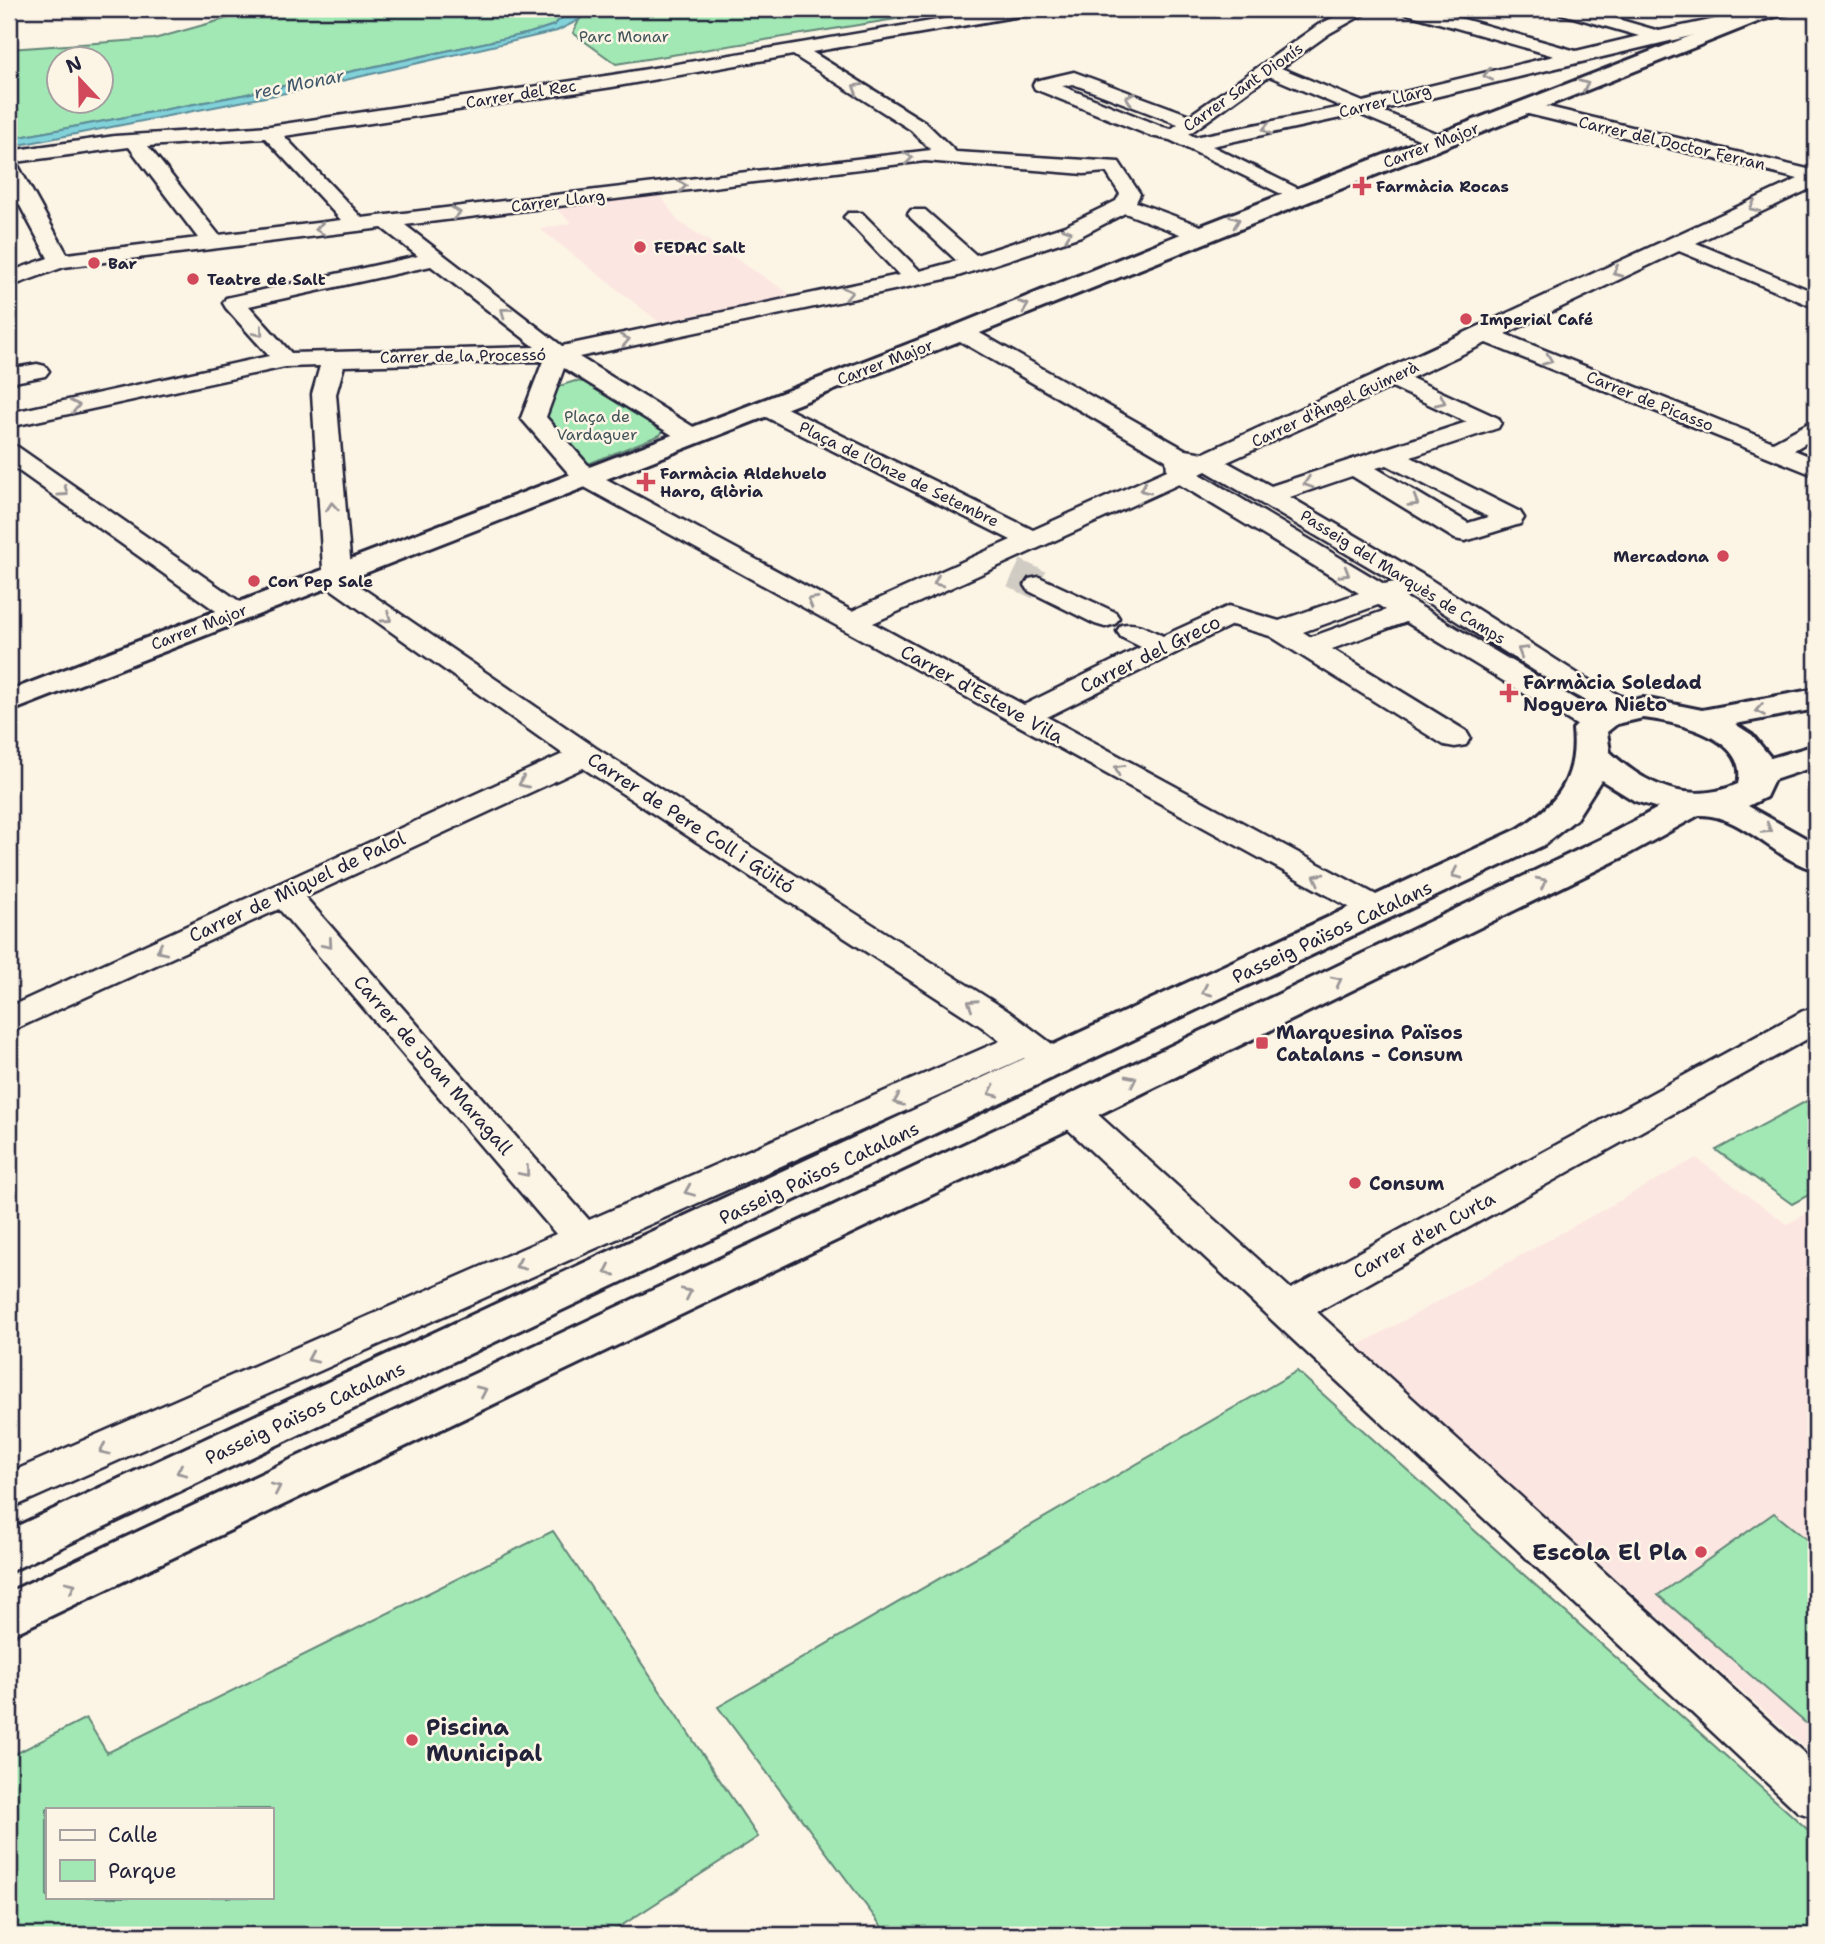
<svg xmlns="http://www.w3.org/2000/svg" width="1825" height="1944" font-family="'Shantell Sans',sans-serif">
	<rect width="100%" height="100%" fill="#fcf5e5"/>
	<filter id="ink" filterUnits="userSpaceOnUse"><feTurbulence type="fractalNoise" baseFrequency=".0143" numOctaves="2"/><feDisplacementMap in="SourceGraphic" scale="14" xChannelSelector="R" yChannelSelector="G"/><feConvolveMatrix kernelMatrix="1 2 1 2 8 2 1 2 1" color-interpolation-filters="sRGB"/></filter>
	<g filter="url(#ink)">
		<!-- built -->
		<g fill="#fce6e1">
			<polygon points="658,192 678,221 793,296 659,322 540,229 572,223 551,205"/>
			<polygon points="1696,1158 1787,1224 1816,1208 1816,1757 1356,1347"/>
		</g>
		<!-- green -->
		<g fill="#a2e8b4" stroke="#628578" stroke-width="2" fill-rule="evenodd">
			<path d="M260 9H332L344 13 357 9H571L554 25 530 33 242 95 9 139V49L154 39ZM60 60H102V102H60Z"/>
			<polygon points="590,9 958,9 616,64 573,33 579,20"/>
			<polygon points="575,381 591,383 664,430 660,435 588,464 547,417 553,388"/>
			<polygon points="1816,1096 1816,1191 1792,1204 1716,1150"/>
			<polygon points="1297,1371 1816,1837 1816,1935 888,1935 718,1707"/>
			<polygon points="1774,1513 1816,1547 1816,1732 1658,1595"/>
			<path d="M553 1531 758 1837 607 1935H9V1757L86 1718 107 1753ZM271 1809V1897H47V1809Z"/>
		</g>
		<!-- water -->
		<polygon fill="#81d2d9" stroke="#5b8c9a" stroke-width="2" points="571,9 590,9 579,20 557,31 311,88 9,147 9,139 242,95 530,33 554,25"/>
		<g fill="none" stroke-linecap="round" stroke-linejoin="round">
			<!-- street-tunnel -->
			<polyline stroke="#d0cbc3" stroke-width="30" stroke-dasharray="30 15" stroke-linecap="butt" points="1014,573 1039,585"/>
			<defs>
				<g id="street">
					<path d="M1002 9H1040L1031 14 812 52 925 122 956 152 1119 162 1140 194 1136 202 1209 229 1212 234 1209 239H1193L1125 213 1081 236 955 277 579 357 700 431 704 436 700 441H682L564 368 546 417 595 473 852 611 1011 540 758 413 755 408 758 403H776L1033 530 1167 470 1166 460 953 337 949 332 953 327H969L1186 450 1204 453 1798 179 1520 112 1517 108 1520 104 1527 102 1816 171V186L1696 243 1816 293V308L1679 251 1505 334 1773 442 1816 419V437L1794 450 1816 459V476L1486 343 1411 378 1498 418 1501 423 1498 428 1411 457 1520 512 1524 518 1520 524 1465 541 1455 539 1352 476 1290 497 1428 578 1583 677 1635 703 1639 709 1635 715 1624 718 1613 715 1563 689 1408 590 1403 596 1605 717 1609 723 1605 729 1594 732 1583 729 1406 622 1332 649 1466 731 1470 738 1466 745 1455 747 1444 745 1270 636 1232 625 1047 717 1391 903 1396 910 1391 917 1379 920 1367 917 577 483 521 418 543 361 344 366 336 394 352 581 596 748 1008 1011 1056 1047 1061 1055 1056 1063 1043 1067 1024 1058 9 1509V1473L556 1234 279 909 9 1032V1007L563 754 324 584 312 394 320 366 285 367 9 427V413L269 356 226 308 223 303 226 298 418 256 382 228 64 267 9 287V272L48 258 9 185V151L115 136 270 126 612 75ZM793 55 911 130 931 150 362 218 284 136 612 87ZM265 138 341 220 219 235 148 146ZM129 147 198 238 67 254 16 162ZM925 161 1084 174 1106 172 1120 194 1116 201 1065 226 976 255 925 210H911L908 214 911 218 957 261 920 271 862 213H848L844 217 848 221 899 275 562 346 405 225ZM431 266 535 347 291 353 249 306ZM1392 387 1467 422 1271 486 1227 462ZM1387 465 1488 517 1468 523 1376 468ZM1206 471 1395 582 1384 584 1200 474ZM1179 484 1359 593 1279 621 1229 606 1163 636C1149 629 1137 621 1121 625L1117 631 1121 637 1141 647 1024 705 873 623ZM1378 605 1386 610 1311 637 1303 632ZM583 768 982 1027 1000 1041 589 1220 305 897Z"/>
					<path d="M1351 9H1373L1330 33 1281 68 1363 102 1554 56 1404 13 1402 9H1428L1576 51 1639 36 1559 13 1557 9H1583L1659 31 1758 10 1767 15 1758 20 1380 110 1445 137 1448 141 1438 147 1359 114 1212 146 1305 192 1308 196 1298 202 1170 140 1151 136 1035 89 1033 85 1035 81 1074 72 1190 115 1318 25ZM1269 76 1342 107 1195 137 1189 134ZM1073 84 1178 124 1171 129 1163 127 1062 86Z"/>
					<polygon points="37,364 45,366 49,371 45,376 9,383 9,369"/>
					<polygon points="9,444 18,447 246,606 250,612 246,618 236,621 226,618 9,464"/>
					<polygon points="1039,577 1115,612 1119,618 1115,624 1105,627 1095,624 1029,591 1025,585 1029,579"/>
					<polygon points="1816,1008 1816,1034 1317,1312 1816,1764 1816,1818 1798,1812 1058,1120 1052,1111 1058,1102 1071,1099 1084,1102 1291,1289 1803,1011"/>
				</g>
				<g id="secondary">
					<polygon points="1760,9 1791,9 1789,13 1765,19 970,337 9,712 9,691 952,327 1193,229"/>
					<path d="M1816 689V709L1735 724 1752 735 1771 758 1816 745V766L1774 780 1766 797 1748 806 1816 844V870C1775 861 1743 814 1699 815L1627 855 1086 1121 9 1636V1592L1056 1101 1601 839 1658 808 1635 801 1601 780 1576 819 1544 845 9 1572V1530L1518 829C1558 804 1578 777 1573 729L1594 709 1643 698 1702 710ZM1643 718C1677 722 1750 738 1738 784 1690 805 1646 786 1610 752L1607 732 1617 724Z"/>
				</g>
			</defs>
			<!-- street casing -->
			<use href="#street" stroke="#22223b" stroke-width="5"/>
			<!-- secondary casing -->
			<use href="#secondary" stroke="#22223b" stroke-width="6"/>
			<!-- street -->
			<use href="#street" fill="#fcf5e5" fill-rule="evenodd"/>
			<!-- secondary -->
			<use href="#secondary" fill="#fcf5e5" fill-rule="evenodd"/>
		</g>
		<!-- one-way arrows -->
		<defs><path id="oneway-chevron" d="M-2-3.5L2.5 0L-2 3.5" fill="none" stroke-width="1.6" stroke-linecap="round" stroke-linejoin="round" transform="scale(1.75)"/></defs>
		<g stroke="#9a9698">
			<use href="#oneway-chevron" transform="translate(1488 75) rotate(167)"/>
			<use href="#oneway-chevron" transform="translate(1584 85) rotate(-22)"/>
			<use href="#oneway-chevron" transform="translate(857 88) rotate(-148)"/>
			<use href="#oneway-chevron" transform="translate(1130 98) rotate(-159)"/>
			<use href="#oneway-chevron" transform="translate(1267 129) rotate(167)"/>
			<use href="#oneway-chevron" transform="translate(908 158) rotate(-7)"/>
			<use href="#oneway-chevron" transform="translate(682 186) rotate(-7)"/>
			<use href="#oneway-chevron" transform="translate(1754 207) rotate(155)"/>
			<use href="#oneway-chevron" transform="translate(456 213) rotate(-7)"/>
			<use href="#oneway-chevron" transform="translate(1235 221) rotate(-21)"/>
			<use href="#oneway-chevron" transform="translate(320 229) rotate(174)"/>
			<use href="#oneway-chevron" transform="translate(1067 233) rotate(-20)"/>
			<use href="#oneway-chevron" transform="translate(1617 272) rotate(155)"/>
			<use href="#oneway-chevron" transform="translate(848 293) rotate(-12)"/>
			<use href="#oneway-chevron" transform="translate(1024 306) rotate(-22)"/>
			<use href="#oneway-chevron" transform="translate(505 312) rotate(-142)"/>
			<use href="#oneway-chevron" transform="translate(259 332) rotate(49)"/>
			<use href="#oneway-chevron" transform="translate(625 340) rotate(-12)"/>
			<use href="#oneway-chevron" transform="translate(1548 360) rotate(22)"/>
			<use href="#oneway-chevron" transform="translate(1441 401) rotate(25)"/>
			<use href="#oneway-chevron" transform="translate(75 406) rotate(-12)"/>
			<use href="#oneway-chevron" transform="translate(1308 483) rotate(162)"/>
			<use href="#oneway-chevron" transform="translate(1145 489) rotate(156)"/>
			<use href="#oneway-chevron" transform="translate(64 492) rotate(35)"/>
			<use href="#oneway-chevron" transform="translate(1414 502) rotate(31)"/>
			<use href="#oneway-chevron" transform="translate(332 507) rotate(-94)"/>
			<use href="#oneway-chevron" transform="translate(1345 573) rotate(31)"/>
			<use href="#oneway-chevron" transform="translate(938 582) rotate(155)"/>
			<use href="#oneway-chevron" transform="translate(812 601) rotate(-151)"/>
			<use href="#oneway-chevron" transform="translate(387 618) rotate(35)"/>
			<use href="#oneway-chevron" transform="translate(1522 651) rotate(-148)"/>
			<use href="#oneway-chevron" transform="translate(1760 710) rotate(170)"/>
			<use href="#oneway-chevron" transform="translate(1119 769) rotate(-151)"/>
			<use href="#oneway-chevron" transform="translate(523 783) rotate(155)"/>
			<use href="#oneway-chevron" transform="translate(1767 829) rotate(31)"/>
			<use href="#oneway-chevron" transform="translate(1456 874) rotate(155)"/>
			<use href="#oneway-chevron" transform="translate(1318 878) rotate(-152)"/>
			<use href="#oneway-chevron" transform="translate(1542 882) rotate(-26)"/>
			<use href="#oneway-chevron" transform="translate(328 944) rotate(49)"/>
			<use href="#oneway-chevron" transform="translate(161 950) rotate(155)"/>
			<use href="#oneway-chevron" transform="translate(1337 981) rotate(-26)"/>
			<use href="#oneway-chevron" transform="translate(1206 991) rotate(155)"/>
			<use href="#oneway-chevron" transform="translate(972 1004) rotate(-147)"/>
			<use href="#oneway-chevron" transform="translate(1132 1080) rotate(-26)"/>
			<use href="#oneway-chevron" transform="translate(993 1092) rotate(155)"/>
			<use href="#oneway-chevron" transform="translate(898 1101) rotate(157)"/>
			<use href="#oneway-chevron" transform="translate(525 1172) rotate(49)"/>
			<use href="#oneway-chevron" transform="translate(689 1191) rotate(157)"/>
			<use href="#oneway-chevron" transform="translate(520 1265) rotate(156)"/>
			<use href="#oneway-chevron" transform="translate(609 1271) rotate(155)"/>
			<use href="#oneway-chevron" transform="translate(687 1293) rotate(-25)"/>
			<use href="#oneway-chevron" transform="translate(312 1358) rotate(156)"/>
			<use href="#oneway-chevron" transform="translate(482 1391) rotate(-25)"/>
			<use href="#oneway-chevron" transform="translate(104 1450) rotate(156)"/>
			<use href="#oneway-chevron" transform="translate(181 1471) rotate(155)"/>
			<use href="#oneway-chevron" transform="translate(276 1488) rotate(-25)"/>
			<use href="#oneway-chevron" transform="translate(71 1586) rotate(-25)"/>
		</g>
	</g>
	<!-- markers -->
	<g fill="#d1495b" stroke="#fcf5e5" stroke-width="2.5">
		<path d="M1358.5 175.5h7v7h7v7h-7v7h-7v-7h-7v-7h7z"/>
		<circle cx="640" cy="247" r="7"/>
		<circle cx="94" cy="263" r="7"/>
		<circle cx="193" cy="279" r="7"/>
		<circle cx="1466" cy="319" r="7"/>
		<path d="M642.5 471.5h7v7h7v7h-7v7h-7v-7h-7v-7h7z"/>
		<circle cx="1723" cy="556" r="7"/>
		<circle cx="254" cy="581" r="7"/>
		<path d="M1505.5 682.5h7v7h7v7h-7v7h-7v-7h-7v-7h7z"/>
		<rect x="1255" y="1036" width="14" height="14" rx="3.5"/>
		<circle cx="1355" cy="1183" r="7"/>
		<circle cx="1701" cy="1552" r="7"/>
		<circle cx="412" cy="1740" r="7"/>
	</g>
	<g text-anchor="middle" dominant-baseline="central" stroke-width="5" stroke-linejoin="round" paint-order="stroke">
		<!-- far-park labels -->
		<g font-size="16" fill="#425459" stroke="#fcf5e5">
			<text x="624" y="36">Parc Monar</text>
			<text x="597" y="416">Plaça de<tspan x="597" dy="18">Vardaguer</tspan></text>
		</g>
		<!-- far-street labels -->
		<g font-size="16" fill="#22223b" stroke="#fcf5e5">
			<text transform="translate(1243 87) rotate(-35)">Carrer Sant Dionís</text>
			<text transform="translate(521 94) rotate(-9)">Carrer del Rec</text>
			<text transform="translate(1385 101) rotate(-14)">Carrer Llarg</text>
			<text transform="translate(1672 143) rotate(13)">Carrer del Doctor Ferran</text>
			<text transform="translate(1431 145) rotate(-21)">Carrer Major</text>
			<text transform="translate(558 201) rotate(-7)">Carrer Llarg</text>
			<text transform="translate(463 356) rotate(-1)">Carrer de la Processó</text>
			<text transform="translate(885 362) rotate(-21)">Carrer Major</text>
			<text transform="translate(1650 401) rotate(22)">Carrer de Picasso</text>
			<text transform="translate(1335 404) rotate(-25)">Carrer d'Àngel Guimerà</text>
			<text transform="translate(899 474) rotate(26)">Plaça de l'Onze de Setembre</text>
			<text transform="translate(1403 577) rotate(32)">Passeig del Marquès de Camps</text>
			<text transform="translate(199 627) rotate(-21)">Carrer Major</text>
		</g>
		<!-- far-poi labels -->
		<g font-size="16" font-weight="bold" fill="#22223b" stroke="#fcf5e5" text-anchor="start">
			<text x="1376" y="186">Farmàcia Rocas</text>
			<text x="654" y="247">FEDAC Salt</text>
			<text x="108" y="263">Bar</text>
			<text x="207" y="279">Teatre de Salt</text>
			<text x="1480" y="319">Imperial Café</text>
			<text x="660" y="473">Farmàcia Aldehuelo<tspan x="660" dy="18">Haro, Glòria</tspan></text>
			<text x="1709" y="556" text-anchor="end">Mercadona</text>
			<text x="268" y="581">Con Pep Sale</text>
		</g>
		<!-- far-water labels -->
		<g font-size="18" font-style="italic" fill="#3e576a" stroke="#fcf5e5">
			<text transform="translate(299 84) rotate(-11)">rec Monar</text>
		</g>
		<!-- street labels -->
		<g font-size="19" fill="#22223b" stroke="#fcf5e5">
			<text transform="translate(1150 654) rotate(-26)">Carrer del Greco</text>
			<text transform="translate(982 694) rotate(29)">Carrer d'Esteve Vila</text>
			<text transform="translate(691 823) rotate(33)">Carrer de Pere Coll i Güitó</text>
			<text transform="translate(297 887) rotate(-25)">Carrer de Miquel de Palol</text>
			<text transform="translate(1332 932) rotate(-25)">Passeig Països Catalans</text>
			<text transform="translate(433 1065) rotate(49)">Carrer de Joan Maragall</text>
			<text transform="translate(819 1173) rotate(-25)">Passeig Països Catalans</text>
			<text transform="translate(1424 1235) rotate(-29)">Carrer d'en Curta</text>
			<text transform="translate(305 1413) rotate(-25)">Passeig Països Catalans</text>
		</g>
		<!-- poi labels -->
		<g font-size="19" font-weight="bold" fill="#22223b" stroke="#fcf5e5" text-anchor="start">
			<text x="1523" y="682">Farmàcia Soledad<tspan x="1523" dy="22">Noguera Nieto</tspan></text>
			<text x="1276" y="1032">Marquesina Països<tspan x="1276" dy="22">Catalans - Consum</tspan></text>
			<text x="1369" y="1183">Consum</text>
		</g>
		<!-- near-poi labels -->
		<g font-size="23" font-weight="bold" fill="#22223b" stroke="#fcf5e5" text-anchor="end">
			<text x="1687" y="1552">Escola El Pla</text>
			<text x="426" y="1727" text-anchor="start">Piscina<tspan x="426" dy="26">Municipal</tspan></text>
		</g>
	</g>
	<!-- margin -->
	<rect width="1825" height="1944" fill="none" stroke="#fcf5e5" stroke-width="35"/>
	<rect x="18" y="18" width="1790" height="1909" fill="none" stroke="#22223b" stroke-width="2.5" filter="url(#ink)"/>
	<!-- legend -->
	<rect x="46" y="1808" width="228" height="91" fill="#fcf5e5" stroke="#a5a1a1" stroke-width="2"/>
	<rect x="60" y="1830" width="35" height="10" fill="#fcf5e5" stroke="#a5a1a1" stroke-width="2"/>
	<text x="108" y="1842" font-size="21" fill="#22223b">Calle</text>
	<rect x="60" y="1860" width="35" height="21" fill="#a2e8b4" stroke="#a5a1a1" stroke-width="2"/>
	<text x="108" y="1878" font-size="21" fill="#22223b">Parque</text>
	<!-- north arrow -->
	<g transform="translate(80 80) rotate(338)"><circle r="33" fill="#fcf5e5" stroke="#a5a1a1" stroke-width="2"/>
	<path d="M0-5L12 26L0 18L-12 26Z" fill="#d1495b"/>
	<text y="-10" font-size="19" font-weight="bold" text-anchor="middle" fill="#22223b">N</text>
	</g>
</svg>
